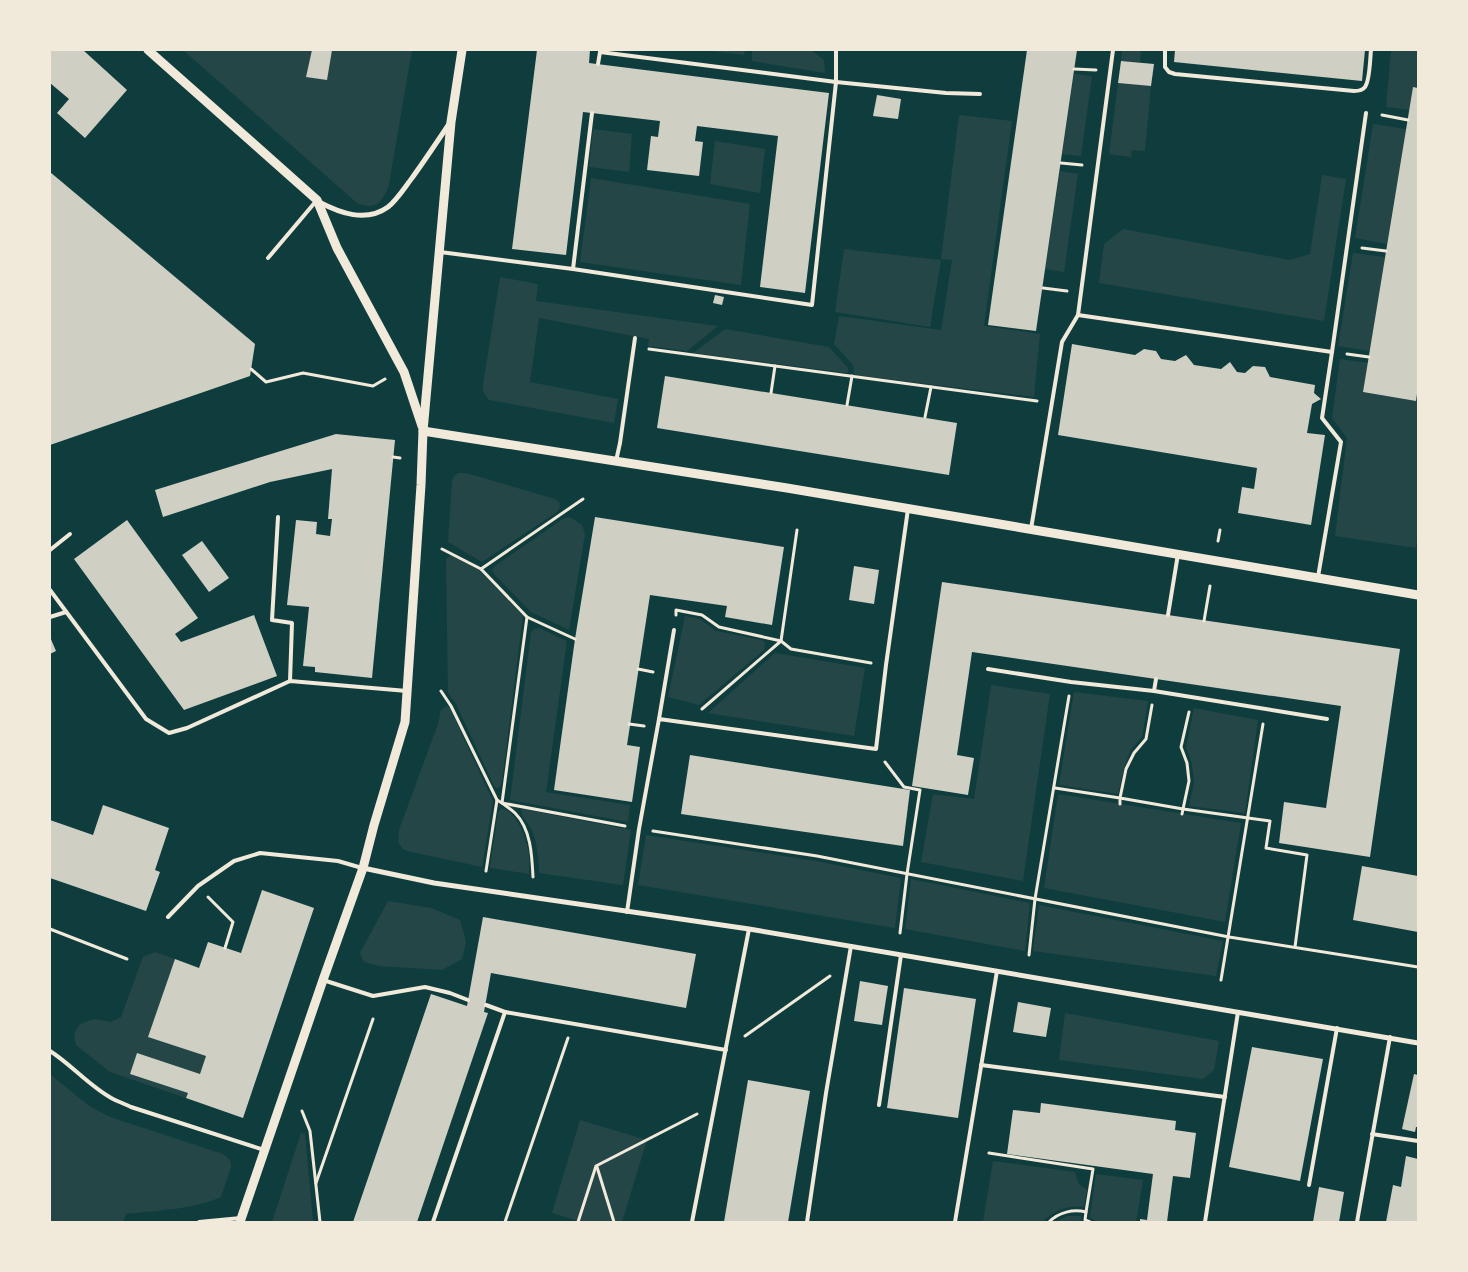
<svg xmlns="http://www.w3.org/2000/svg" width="1468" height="1272" font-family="'IBM Plex Serif',serif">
	<rect width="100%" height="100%" fill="#0f3d3e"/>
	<!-- green -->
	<g fill="#244646">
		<path d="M183 50H412L389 184C386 194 381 206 369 206 365 206 360 204 357 203Z"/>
		<polygon points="703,50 745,50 744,55"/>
		<polygon points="752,50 811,50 824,60 825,73 752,61"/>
		<polygon points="1122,50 1141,50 1140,62 1121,61"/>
		<polygon points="1391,50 1418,50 1418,88 1413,87 1410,110 1386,107"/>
		<polygon points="1074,74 1092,76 1081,156 1062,154"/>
		<polygon points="1118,83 1151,86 1145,151 1132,150 1131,157 1109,154"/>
		<polygon points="959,115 1012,121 984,326 1040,334 1034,397 854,375 853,365 834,344 839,316 941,330 952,260 941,259"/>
		<polygon points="1373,124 1406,129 1387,244 1355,238"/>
		<polygon points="593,129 632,134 629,172 589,167"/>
		<polygon points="715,141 765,149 760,193 710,184"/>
		<polygon points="1060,171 1078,174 1064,272 1045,269"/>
		<polygon points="1322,175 1346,179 1324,321 1099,283 1104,244 1123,229 1290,260 1310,254"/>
		<polygon points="591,178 750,204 741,285 580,262"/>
		<polygon points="844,249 941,260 930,327 835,312"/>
		<polygon points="1353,253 1385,257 1370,351 1338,346"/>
		<polygon points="500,277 538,284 536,301 718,326 687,351 648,346 649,339 539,318 530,382 618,399 614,423 489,400 483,392 483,385"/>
		<polygon points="725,329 829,347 848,368 848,373 693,353"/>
		<polygon points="1340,359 1368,363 1363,392 1416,401 1418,387 1418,533 1416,548 1335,536 1347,438 1332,418"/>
		<polygon points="458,473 466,473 555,499 559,502 560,507 557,512 482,562 448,542 452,481 454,476"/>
		<polygon points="570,517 582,525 585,534 569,630 531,612 495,575 492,570 495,566 564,518"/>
		<polygon points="449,556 452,556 479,570 523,616 502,781 500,787 497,788 494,786 456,704 448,693 446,559"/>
		<polygon points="685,616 700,619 716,631 762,640 765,642 764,650 699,705 668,697"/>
		<polygon points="539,628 567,641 546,792 630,805 628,822 510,800 531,632 534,629"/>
		<polygon points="775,653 865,668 854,736 708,713"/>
		<polygon points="991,685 1050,694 1023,881 921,862 933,794 974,799"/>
		<polygon points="1074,692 1148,701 1142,737 1131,749 1124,768 1118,794 1059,785"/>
		<polygon points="447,706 450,709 493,801 482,867 407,851 403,849 398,842 399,830 438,724 441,710"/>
		<polygon points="1194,708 1258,720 1245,813 1189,806 1194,783 1192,764 1186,747"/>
		<polygon points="1058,794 1241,823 1225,922 1044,888"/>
		<path d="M501 809C516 809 526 838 528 850 530 858 529 867 529 874L490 868 498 812Z"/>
		<path d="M523 809 631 830 623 885 539 873C539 858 537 842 531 828 527 822 522 818 521 810Z"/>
		<polygon points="646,835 816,861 901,878 895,928 638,885"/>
		<polygon points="911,879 1030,903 1025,951 905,929"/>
		<polygon points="388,901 431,908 460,920 466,942 462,959 442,970 379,966 364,962 360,953"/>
		<polygon points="1039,905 1223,941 1216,976 1033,951"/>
		<polygon points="155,952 175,959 149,1037 206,1056 200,1074 137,1053 130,1074 188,1093 186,1098 110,1072 76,1045 74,1034 80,1024 94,1019 111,1022 121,1017 143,957"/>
		<polygon points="1065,1013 1219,1041 1214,1070 1203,1079 1059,1060"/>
		<path d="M50 1074 89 1106 110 1117 223 1154 230 1160 231 1167 221 1197C192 1210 158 1210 126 1214L123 1222H50Z"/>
		<polygon points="580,1120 647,1140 622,1222 581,1222 552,1213"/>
		<polygon points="301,1133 305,1134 313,1222 272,1222"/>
		<path d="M993 1161 1075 1172C1077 1180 1078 1186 1087 1189L1084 1207C1067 1205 1054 1210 1043 1222H983Z"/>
		<polygon points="1096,1174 1143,1180 1136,1222 1097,1222 1090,1217"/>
		<polygon points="1067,1216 1081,1216 1081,1222 1055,1222"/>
	</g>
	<!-- building -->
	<g fill="#cfcfc3">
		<polygon points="50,50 83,50 127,90 85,138 57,113 69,99 50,83"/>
		<polygon points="312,50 332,50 327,80 306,77"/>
		<polygon points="537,50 590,50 589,63 829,93 805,293 760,287 778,136 697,126 695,141 703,142 699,176 647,170 651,136 658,137 660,121 583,112 566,255 512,249"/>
		<polygon points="1027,50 1077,50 1036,331 988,325"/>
		<polygon points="1175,50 1365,50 1362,81 1174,62"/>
		<polygon points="1121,61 1154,64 1151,86 1118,83"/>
		<polygon points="1413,87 1418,88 1418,387 1416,401 1363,392"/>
		<polygon points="877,95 901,99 898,119 873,116"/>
		<polygon points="50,172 255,344 250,376 50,445"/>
		<polygon points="715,295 724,297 722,305 713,303"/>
		<polygon points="1072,344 1135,355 1144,349 1156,351 1161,359 1175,361 1186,355 1194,365 1221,369 1230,362 1237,372 1245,373 1253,366 1265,367 1270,377 1315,385 1314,393 1321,399 1312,404 1307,433 1325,435 1311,525 1238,513 1242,487 1254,489 1257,468 1058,435"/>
		<polygon points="665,376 957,423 949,475 657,428"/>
		<polygon points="336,434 395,440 372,678 315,672 315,667 303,666 309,607 287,605 296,520 317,522 316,534 330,536 332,519 328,519 332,469 270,482 163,517 155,490"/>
		<polygon points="595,517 784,547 772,625 725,617 727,606 650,595 627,745 640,747 632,802 554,790 575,639"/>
		<polygon points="127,520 198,618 175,634 181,642 254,615 277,676 184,710 74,559"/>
		<polygon points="202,541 229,578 209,592 182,555"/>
		<polygon points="854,566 879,570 874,604 849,600"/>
		<polygon points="942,582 1400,649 1370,857 1279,843 1284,802 1326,808 1341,706 972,652 957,755 974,758 968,795 912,786"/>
		<polygon points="50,637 56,651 50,654"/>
		<polygon points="690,755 910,790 903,846 681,814"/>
		<polygon points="103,805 169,828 155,870 160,872 146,911 50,878 50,820 93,835"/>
		<polygon points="1362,866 1418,876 1418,932 1353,920"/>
		<polygon points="262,890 314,908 243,1118 186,1098 188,1093 130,1074 137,1053 200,1074 206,1056 148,1037 175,959 199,968 208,942 241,953"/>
		<polygon points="483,917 696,954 686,1008 491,973 484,1012 488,1013 417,1222 353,1222 431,994 467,1006"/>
		<polygon points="860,981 888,986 882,1025 854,1021"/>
		<polygon points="904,988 976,999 958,1118 887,1108"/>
		<polygon points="1018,1002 1051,1008 1046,1037 1013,1032"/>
		<polygon points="1252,1047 1323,1059 1300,1181 1229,1167"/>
		<polygon points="1414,1074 1418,1075 1418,1127 1416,1127 1415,1132 1402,1129"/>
		<polygon points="748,1080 810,1091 788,1222 724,1222"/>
		<polygon points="1041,1103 1176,1121 1175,1130 1196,1133 1190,1178 1173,1176 1167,1222 1140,1222 1140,1219 1147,1220 1153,1174 1007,1154 1013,1110 1040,1113"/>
		<polygon points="1406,1156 1418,1159 1418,1222 1386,1222 1393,1185 1401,1187"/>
		<polygon points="1319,1187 1344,1192 1339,1222 1313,1222"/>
	</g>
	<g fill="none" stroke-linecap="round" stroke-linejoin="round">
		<!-- path -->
		<g stroke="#f1e9da" stroke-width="3">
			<polyline points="1074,69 1096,70"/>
			<polyline points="1382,115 1408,120"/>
			<polyline points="1061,163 1082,165"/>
			<polyline points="1362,248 1386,251"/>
			<polyline points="1043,288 1067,291"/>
			<polyline points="649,349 1037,401"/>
			<polyline points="1347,354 1369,357"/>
			<polyline points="251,369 266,382 303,373 373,386 385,379"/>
			<polyline points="771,393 775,366"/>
			<polyline points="847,405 852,376"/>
			<polyline points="925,417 931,387"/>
			<polyline points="393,457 400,458"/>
			<polyline points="1218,541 1220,530"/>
			<polyline points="442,549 481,569 583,499"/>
			<polyline points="481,569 527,617 575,639"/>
			<polyline points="676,615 676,610 702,615 719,627 781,641 791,649 871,663"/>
			<path d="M527 617 502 803C506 806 511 809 515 813 531 829 532 856 533 877"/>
			<polyline points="1204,621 1210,586"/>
			<polyline points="638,669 653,672"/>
			<polyline points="441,691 451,706 497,800"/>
			<polyline points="1152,705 1146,739 1134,753 1126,769 1120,798 1183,809 1189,781 1187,763 1181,747 1189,712"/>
			<polyline points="702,709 781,641 797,530"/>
			<polyline points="629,724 644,726"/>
			<polyline points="885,762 904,787 920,790 907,874 900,933"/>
			<polyline points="1055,788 1120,798 1120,804"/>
			<polyline points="1182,814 1183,809 1270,821 1266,848 1307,855 1295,947"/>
			<polyline points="653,831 817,856 1229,937 1418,967"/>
			<polyline points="486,871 497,800 502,803 625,826"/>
			<polyline points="208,897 233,922 225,948"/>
			<polyline points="50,929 127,959"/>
			<polyline points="1029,955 1035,899 1069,696"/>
			<polyline points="1221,980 1263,724"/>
			<polyline points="745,1036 830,976"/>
			<polyline points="302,1111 310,1131 320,1222"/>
			<polyline points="989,1153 1093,1169 1086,1212"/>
			<polyline points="597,1167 614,1222"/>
			<polyline points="316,1183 373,1019"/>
			<polyline points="505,1222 568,1038"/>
			<polyline points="578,1222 596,1166 697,1114"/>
			<path d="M1049 1222C1059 1212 1073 1209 1086 1212L1085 1220 1090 1222"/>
		</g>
		<!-- service -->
		<g stroke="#f1e9da" stroke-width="4">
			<path d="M1165 50V67L1169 72 1175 74 1354 91C1358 91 1363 90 1365 87 1370 80 1370 59 1371 50"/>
			<polyline points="600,52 836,82 946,93 980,94"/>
			<polyline points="598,64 600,52"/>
			<polyline points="440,252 573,269 812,305 836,82 836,50"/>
			<polyline points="268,258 317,200"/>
			<polyline points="573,269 592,113"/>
			<polyline points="1078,315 1332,352 1322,418 1341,442 1318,577"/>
			<polyline points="1332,352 1366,113"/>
			<polyline points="616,461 620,443 635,338"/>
			<polyline points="278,517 272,620 292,623 290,681"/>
			<polyline points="1031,529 1062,342 1078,315 1113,50"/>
			<polyline points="50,550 70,534"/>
			<polyline points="50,590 146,719 169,733 187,728 290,681 407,691"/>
			<polyline points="1168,615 1178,554"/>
			<polyline points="50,617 66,612"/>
			<polyline points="988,669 1071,682 1154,691 1327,719"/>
			<polyline points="1154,691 1156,679"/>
			<polyline points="659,719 674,630"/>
			<polyline points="627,912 639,829 659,719 876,749 886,665 908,509"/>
			<polyline points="168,917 198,886 234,861 260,853 338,861 362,868"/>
			<polyline points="323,980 373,996 425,987 450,993 468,1000"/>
			<polyline points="505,1012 726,1050"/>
			<path d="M50 1051C72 1065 90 1087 113 1099 119 1102 125 1104 131 1107L264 1150"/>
			<polyline points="981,1065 1225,1097"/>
			<polyline points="879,1105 901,955"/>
			<polyline points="1372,1134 1418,1141"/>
			<polyline points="1309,1185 1337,1028"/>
			<polyline points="199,1222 241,1218"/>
			<polyline points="433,1222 505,1012 486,1005"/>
			<polyline points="692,1222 749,929"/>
			<polyline points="807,1222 826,1093 851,946"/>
			<polyline points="955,1222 997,971"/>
			<polyline points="1205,1222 1238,1012"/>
			<polyline points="1357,1222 1390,1037"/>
		</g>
		<!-- minor -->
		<g stroke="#f1e9da" stroke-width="5">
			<path d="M319 202C340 213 366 223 388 207 397 200 405 187 412 178 425 160 437 142 449 124"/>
			<polyline points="363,868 434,883 749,929 1418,1043"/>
		</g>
		<!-- tertiary -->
		<g stroke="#f1e9da" stroke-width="9">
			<polyline points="148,50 317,200 337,248 404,372 422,426"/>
			<polyline points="423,431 787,488 1418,595"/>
			<polyline points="240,1222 323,980 363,868 374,825 405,722 421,485 423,431 451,122 462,50"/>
		</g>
	</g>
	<!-- border -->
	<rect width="1468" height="1272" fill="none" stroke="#f1e9da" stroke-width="102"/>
</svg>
